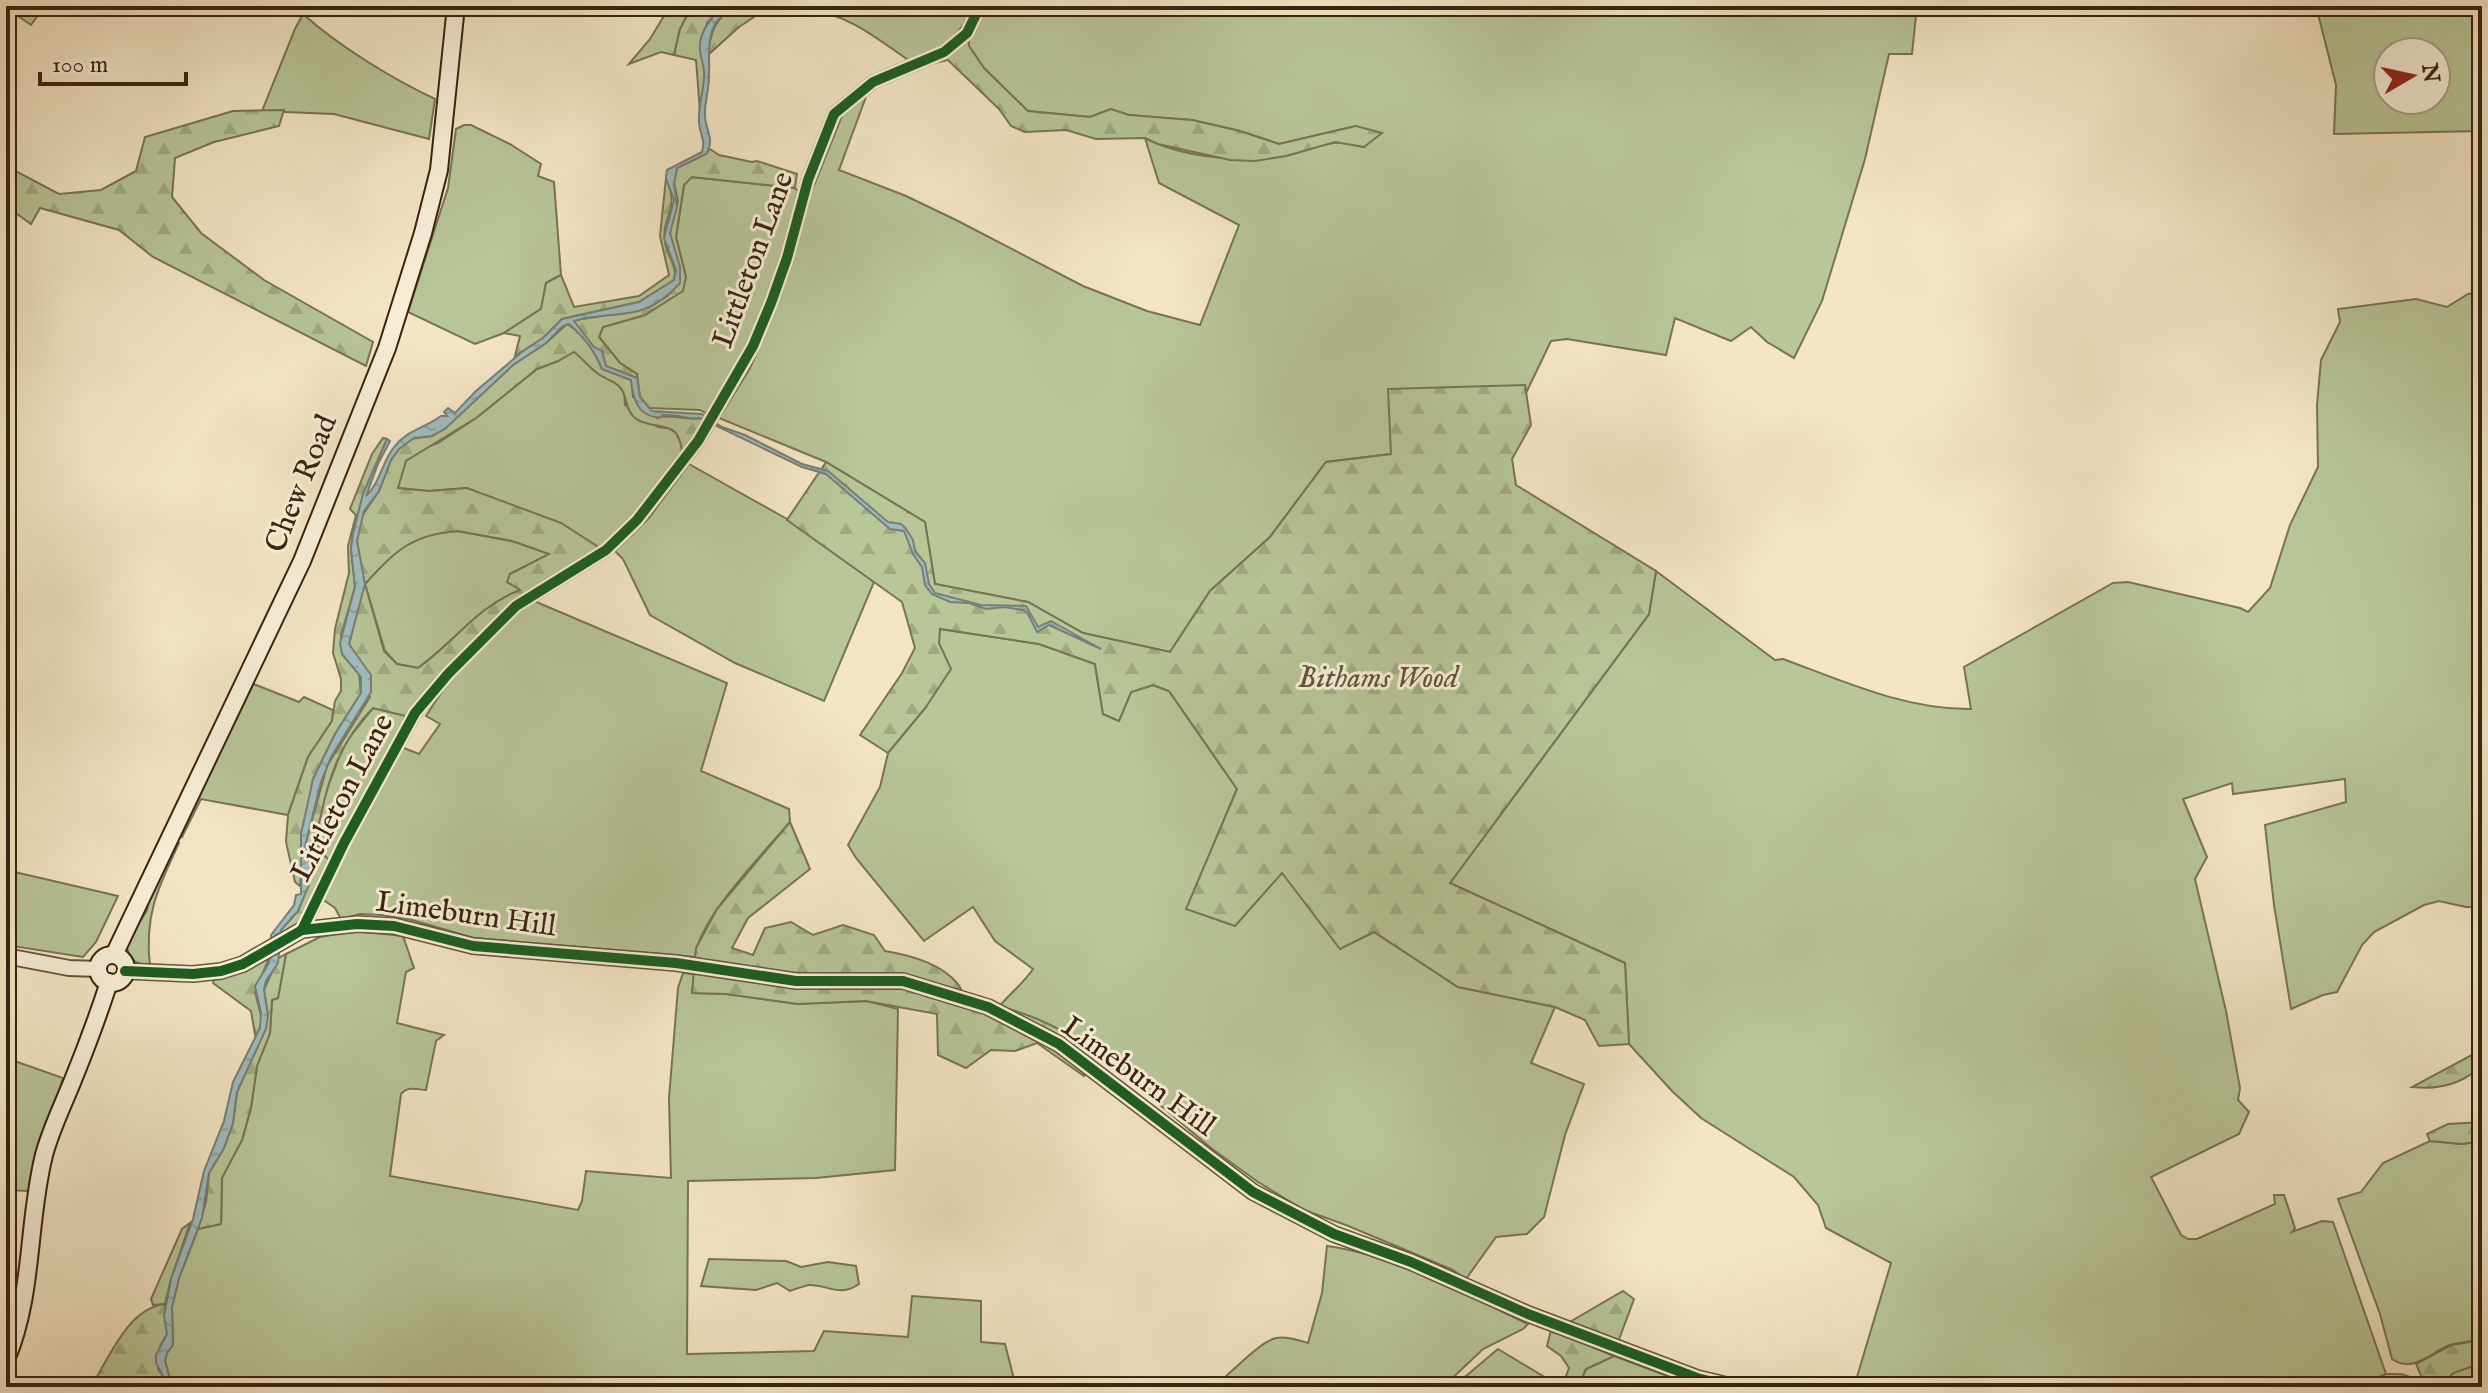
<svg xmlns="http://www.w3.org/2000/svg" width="2488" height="1393" font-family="'IM FELL English',serif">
	<defs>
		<pattern id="forest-firs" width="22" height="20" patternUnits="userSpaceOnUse" patternTransform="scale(2)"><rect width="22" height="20" fill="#b8c698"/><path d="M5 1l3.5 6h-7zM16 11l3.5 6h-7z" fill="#9faa82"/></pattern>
		<pattern id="water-ripples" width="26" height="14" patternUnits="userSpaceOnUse" patternTransform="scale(2)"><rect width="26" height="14" fill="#a0bdbe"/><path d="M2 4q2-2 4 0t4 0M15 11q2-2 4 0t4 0" fill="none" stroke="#8ba2a2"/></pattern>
	</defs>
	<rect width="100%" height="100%" fill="#f4e6c5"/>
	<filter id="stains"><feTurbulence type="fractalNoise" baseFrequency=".0025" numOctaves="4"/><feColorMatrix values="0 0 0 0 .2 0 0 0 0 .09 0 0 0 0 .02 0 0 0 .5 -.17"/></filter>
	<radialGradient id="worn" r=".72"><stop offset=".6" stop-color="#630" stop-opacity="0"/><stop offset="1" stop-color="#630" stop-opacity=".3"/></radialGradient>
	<!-- grass -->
	<g fill="#b8c698" stroke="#787454" stroke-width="2" fill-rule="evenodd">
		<polygon points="6,6 45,6 31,25 15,14 6,21"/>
		<polygon points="670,6 692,6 680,29 674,55 661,52 629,64 650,39"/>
		<path d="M807 6H975C961 36 940 49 911 62 875 37 851 16 806 8Z"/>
		<path d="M983 6H1917L1912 54H1889L1865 159 1822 301 1794 358 1767 342 1751 327 1731 341 1675 318 1666 355 1567 339 1551 341 1526 393 1525 386 1391 454 1326 462 1270 537 1210 591 1170 652 1083 633 1028 602 935 584 925 522 826 462 719 418 749 370 766 332 789 267 809 198 842 116 867 94 839 170 906 196 956 220 1083 286 1147 311 1200 325 1239 225 1159 183 1145 138C1181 157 1246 164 1285 156 1301 153 1317 145 1334 143 1343 142 1355 145 1364 147L1356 126 1279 144 1240 131 1192 120 1128 115 1111 109 1090 117 1027 111 984 68 969 46 968 36Z"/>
		<path d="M2316 6H2482V131L2334 134 2336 85ZM2388 52H2436V100H2388Z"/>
		<path d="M303 14C340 47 391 78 435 99L429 139 334 114 262 111 295 29Z"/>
		<polygon points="464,125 471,125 510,144 541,164 538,176 554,182 561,275 546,283 542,308 504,333 475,344 408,312 448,188 456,129"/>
		<path d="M691 177 795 188 798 191C789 230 781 268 766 304 750 343 730 379 709 415L700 410 649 408 640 397 637 374 620 363 599 337 603 327 645 315 686 277 676 237 684 185Z"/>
		<path d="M2482 292V907H2466L2439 901 2424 905 2374 932 2362 945 2337 992 2323 995 2291 1009 2274 905 2265 825 2346 802 2345 779 2233 794 2232 783 2183 799 2207 857 2195 879 2226 1011 2240 1088 2238 1100 2249 1112 2239 1134 2151 1177 2181 1235 2188 1239H2197L2275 1204 2274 1195H2284L2295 1228 2292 1232 2322 1221 2333 1222 2386 1374 2357 1387H1854L1891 1263 1826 1228 1818 1205 1794 1177 1701 1118 1672 1091 1629 1044 1625 963 1450 883 1649 614 1656 571 1775 660 1783 659C1843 681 1906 710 1971 709L1964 667 2113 583 2128 582 2240 608 2248 612 2270 588 2290 525 2318 467 2317 405 2321 360 2340 322 2338 309 2416 299 2447 307 2468 294Z"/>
		<polygon points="574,351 619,386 624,393 625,405 658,427 668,428 676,433 682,446 682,457 645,507 603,550 467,488 429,491 397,488 406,461 419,450 438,443 476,418 537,369 558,361"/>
		<polygon points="689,464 787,519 874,582 824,701 735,663 650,615 623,559 615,551 648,519"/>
		<path d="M458 531 512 541 550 554 510 574 521 590C478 606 454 642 418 668L397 664 385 651 365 584C394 551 412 534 458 531Z"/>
		<path d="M534 601 727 683 701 771 789 809 790 822C763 854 699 918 695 957L474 938 412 920 382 915 360 914 341 919 335 908 322 899 399 746 419 754 440 724 426 716C450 677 492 621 534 601Z"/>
		<path d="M940 629 1039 644 1095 664 1103 714 1119 721 1131 692 1153 685 1169 691 1237 789 1187 909 1282 872 1340 948 1374 932 1458 987 1555 1007 1531 1063 1584 1084 1565 1135 1544 1217 1527 1234 1496 1237 1466 1279 1453 1270 1346 1225 1304 1210 1258 1182 1211 1148 1096 1051 1001 1010 999 1007C1010 993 1023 984 1033 969L995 941 973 907 924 941 856 858 848 845 880 787 888 753 926 707Z"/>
		<polygon points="251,683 299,702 304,697 333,710 332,721 308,757 288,815 201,799 182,837 178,833"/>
		<polygon points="373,708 406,716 330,861 320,851 315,839 326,792 344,744"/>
		<path d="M174 842 179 843C158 888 144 915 150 966 133 965 128 956 125 940L130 929 141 920 147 910 151 892Z"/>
		<polygon points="6,870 118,896 96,942 83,957 6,945"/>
		<path d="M354 931 403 936 414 968 406 972 397 1023 444 1035 436 1041 426 1090C416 1089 408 1086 401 1094L390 1176 578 1210 582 1201 586 1171 671 1178 669 1098 678 988 683 973 694 974 692 993 726 994 798 1004 867 1001 898 1009 895 1170 816 1178 688 1181 687 1354 814 1351 824 1331 908 1337 912 1296 981 1301V1342L1005 1344 1016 1387H172L165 1361 167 1353 173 1345 172 1307 179 1278 198 1229 221 1224 222 1177 242 1140 251 1108 257 1066 270 1033 272 1000 278 998 286 954 320 937Z"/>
		<polygon points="6,1058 63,1078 28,1191 6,1190"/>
		<path d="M2430 1141 2462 1144 2482 1141V1340C2472 1341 2460 1342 2450 1345 2431 1352 2413 1374 2392 1359L2380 1314 2338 1199 2361 1192 2383 1163Z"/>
		<polygon points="190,1223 171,1279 165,1304 153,1305 151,1299 182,1229"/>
		<path d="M1327 1246C1398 1256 1464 1294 1528 1324L1523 1329 1483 1349 1443 1387H1214C1229 1375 1259 1342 1276 1338 1286 1336 1298 1340 1308 1343L1322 1293Z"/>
		<path d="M709 1259 786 1261 801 1267 828 1262 856 1266 859 1284C840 1298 826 1284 809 1285 803 1286 796 1289 790 1291L777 1283 756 1290 701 1286Z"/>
		<polygon points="1498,1349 1561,1387 1453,1387"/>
		<polygon points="1614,1356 1697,1387 1578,1387 1586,1369"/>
		<polygon points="2482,1363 2482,1387 2440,1387 2452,1373"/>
	</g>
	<!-- forest -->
	<g fill="url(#forest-firs)" stroke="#787454" stroke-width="2" fill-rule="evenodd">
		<polygon points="692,6 722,6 707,23 700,47 705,73 700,112 696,60 674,55 680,29"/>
		<path d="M756 6H807L803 14 766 9 739 27 708 55C710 36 715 13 737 9 745 8 748 11 756 6Z"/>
		<polygon points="968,36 969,46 984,68 1028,111 1090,117 1111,109 1129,115 1192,120 1240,131 1279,144 1356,126 1382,133 1364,147 1335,142 1286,156 1255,161 1230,160 1158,144 1145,138 1096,139 1066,130 1025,132 1011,126 999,109 948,60 939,62"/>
		<polygon points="284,110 279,126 214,142 175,158 172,197 201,233 264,280 373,342 366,366 153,257 119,230 40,208 31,224 6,206 6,169 10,168 59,194 101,190 136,171 145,137 233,111"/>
		<polygon points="710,149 719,155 752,162 757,161 797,174 795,188 692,177 684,185 676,237 686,277 683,291 645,315 603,327 599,337 620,363 637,374 637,378 606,366 601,352 594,348 573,320 596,317 666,297 680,283 670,233 678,201 674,183 677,168 706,154"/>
		<path d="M666 178C681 211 661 215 665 242 667 256 678 266 674 280L639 302 562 319 543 338 515 356 520 336 504 333 541 309 546 283 561 275 574 307 639 296 669 275 660 236Z"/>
		<path d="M567 324C583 332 595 352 602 369L631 380 633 397 657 418C672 413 685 421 700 418L706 422 682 457C682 449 681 440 676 433 667 423 647 428 635 418 624 409 628 394 619 386 612 380 603 378 597 373 589 367 582 358 574 352L558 361 537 369 476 418 406 461 398 488 429 491 467 488 561 523 603 550 528 595 448 669 406 716 373 708C343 738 329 775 321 815 319 823 315 833 316 840 317 849 324 855 330 861L300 928 280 940 281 930 298 911 308 885 309 861 305 846 327 766 370 697 349 644 364 584 357 541 362 516 379 491 391 460 399 449 410 439 432 436 444 429 513 365 546 343ZM458 531 512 541 549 554 510 574 507 582 520 590C477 606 454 643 418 668L397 664 384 651 365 584C395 551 412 534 458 531Z"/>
		<polygon points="1525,385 1531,425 1512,459 1516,485 1656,571 1649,614 1450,883 1625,963 1629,1044 1599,1046 1585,1020 1555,1007 1458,987 1374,932 1340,949 1282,873 1235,926 1186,909 1237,789 1169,691 1153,685 1131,692 1119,721 1103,714 1095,664 1039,644 940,629 939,643 951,669 926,707 888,753 860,735 902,673 915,648 902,602 787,520 826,462 925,522 935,584 1028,602 1083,633 1170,652 1210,591 1270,537 1326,462 1391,454 1388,389"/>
		<polygon points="383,438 387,439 363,494 353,534 351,548 355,587 341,635 342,654 359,673 361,693 335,734 313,779 300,850 302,864 300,886 295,882 286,842 288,815 308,757 332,721 335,701 341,691 341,679 333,653 335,629 349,573 348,546 356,515 350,509 372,454"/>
		<path d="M790 822 810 869 748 918 732 948 753 955 765 928 791 922 813 935 843 925 874 935 885 951C910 955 940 963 957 983 962 989 965 999 969 1006 986 1012 997 1006 1012 1010 1043 1019 1069 1034 1096 1051L1084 1076 1037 1043 1015 1051 991 1050 966 1068 938 1055 937 1014 866 1001 798 1004 726 994 692 993 696 948 717 909Z"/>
		<polygon points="286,954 278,998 272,1000 270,1033 257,1066 251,1108 242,1140 222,1178 221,1224 198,1229 206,1202 209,1173 224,1148 233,1123 237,1092 268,1016 264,990 278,958"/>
		<polygon points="269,958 255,992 262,1020 256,1040 251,1011 213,983 214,979 239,972"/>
		<path d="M2482 1042V1065C2463 1084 2439 1090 2412 1087L2472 1055Z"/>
		<polygon points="2482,1122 2482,1141 2462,1144 2430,1141 2427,1134 2448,1124"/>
		<polygon points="1623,1291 1634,1299 1618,1342 1568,1323"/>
		<path d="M165 1304 167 1334 160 1346 158 1369 163 1376 164 1387H91C109 1358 128 1308 165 1304Z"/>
		<polygon points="1551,1330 1614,1356 1586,1369 1578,1387 1562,1387 1569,1368 1561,1356 1547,1346"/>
		<polygon points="2482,1340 2482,1363 2453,1373 2440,1387 2426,1387 2416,1364 2451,1345"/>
		<path d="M2386 1374C2399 1374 2413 1372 2416 1387H2357Z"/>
	</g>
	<!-- water -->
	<path fill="url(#water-ripples)" stroke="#777f78" stroke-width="2" d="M722 6H756C745 13 732 7 721 17 705 32 710 57 709 76 709 89 705 100 705 113 704 129 716 138 706 154L677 168 674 184 677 207 670 233 680 267V283C643 324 619 309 574 321L594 347 602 351 606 366 637 378 640 397 652 411 702 414 722 427 745 435 802 464 828 471 888 522 901 524 906 529 913 540 915 551 925 563 929 584 935 593 981 605 1026 606 1038 627 1051 621 1101 649 1049 625 1037 632 1028 614 1023 610 1004 607 986 609 969 603 950 602 932 594 925 585 922 567 913 554 904 531 890 529 826 474 802 467 700 418C689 420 679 415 668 415 657 415 665 419 655 417 636 414 633 396 631 380L602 369C595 351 584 337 569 324L563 326 546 343 513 365 445 429 432 436 414 438 399 449 391 460 379 491 364 511 357 541 365 584 349 644 371 675V692L331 757 321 782 305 846 311 869 309 885 298 911 281 930 278 963 266 981 264 990 268 1016 266 1029 237 1092 233 1123 224 1148 209 1173 202 1218 179 1278 172 1307 173 1345 167 1353 165 1361 172 1387H164L163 1376 156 1363V1355L167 1334 164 1316 171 1279 193 1219 204 1171 224 1121 233 1082 260 1028 261 1013 255 986 269 963 271 935 294 905 296 895 301 894V834L313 779 335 734 361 693V677L342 654 340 643 355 587 351 548 353 534 363 494 387 439 390 441 378 464 366 496C380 483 382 462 394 447 407 430 425 428 441 416H447L444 412 448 408 455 413 476 391 523 351 543 338 562 319 639 302 674 280 676 270 664 238 674 200 666 178 667 170 702 152C706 139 699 133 699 121 698 106 704 91 704 76 705 67 701 60 700 51 698 32 711 19 722 6Z"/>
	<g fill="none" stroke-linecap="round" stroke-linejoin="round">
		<defs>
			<polyline id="minor" points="302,930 344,843 415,713 448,674 516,606 606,550 637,520 698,441 753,346 771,303 787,258 808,180 834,114 873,82 944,52 967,33 980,6"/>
			<g id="tertiary">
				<polyline points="6,956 69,968 98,969"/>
				<polyline points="125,971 193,974 221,971 243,964 302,930 357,924 394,926 473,946 676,963 796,981 903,981 988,1007 1059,1044 1253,1192 1334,1234 1411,1262 1528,1314 1697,1378 1735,1387"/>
			</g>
			<g id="secondary">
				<polyline points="114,955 302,561 387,348 423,233 439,170 456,6"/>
				<circle cx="112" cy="969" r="14"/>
				<path d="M6 1360C34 1294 27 1223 44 1155 51 1129 63 1105 73 1080 86 1048 98 1016 109 982"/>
			</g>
		</defs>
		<!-- minor casing -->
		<use href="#minor" stroke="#68543d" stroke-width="15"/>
		<!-- tertiary casing -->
		<use href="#tertiary" stroke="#68543d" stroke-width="18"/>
		<!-- secondary casing -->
		<use href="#secondary" stroke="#392310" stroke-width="20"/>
		<!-- minor -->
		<use href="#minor" stroke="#f8efd9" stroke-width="11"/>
		<!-- tertiary -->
		<use href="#tertiary" stroke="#f8efd9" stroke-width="14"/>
		<!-- secondary -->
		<use href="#secondary" stroke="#f8efd9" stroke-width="16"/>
		<defs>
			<g id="cycleway">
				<polyline points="302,930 344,843 415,713 448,674 516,606 606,550 637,520 698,441 753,346 771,303 787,258 808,180 834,114 873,82 944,52 967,33 980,6"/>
				<polyline points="125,971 193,974 221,971 243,964 302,930 357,924 394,926 473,946 676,963 796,981 903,981 988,1007 1059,1044 1253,1192 1334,1234 1411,1262 1528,1314 1697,1378 1735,1387"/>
			</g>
		</defs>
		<!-- cycleway casing -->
		<use href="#cycleway" stroke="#f8efd9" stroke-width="15"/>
		<!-- cycleway -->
		<use href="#cycleway" stroke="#1b5e20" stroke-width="10"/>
	</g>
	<g text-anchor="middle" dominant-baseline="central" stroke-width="6" stroke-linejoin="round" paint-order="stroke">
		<!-- street labels -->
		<g font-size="30" fill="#392310" stroke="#f8efd9">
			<text transform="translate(754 260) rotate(-70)">Littleton Lane</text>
			<text transform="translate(302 484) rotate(-68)">Chew Road</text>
			<text transform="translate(343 798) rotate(-62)">Littleton Lane</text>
			<text transform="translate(466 915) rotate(8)">Limeburn Hill</text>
			<text transform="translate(1138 1077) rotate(36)">Limeburn Hill</text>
		</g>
		<!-- park labels -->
		<g font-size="30" font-style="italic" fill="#5f5439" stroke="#f8efd9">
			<text x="1378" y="679">Bithams Wood</text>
		</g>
	</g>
	<!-- margin -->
	<rect width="2488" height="1393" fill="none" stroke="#f4e6c5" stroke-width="32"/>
	<rect x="8" y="8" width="2472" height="1377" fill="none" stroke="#392310" stroke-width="4"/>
	<rect x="16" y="16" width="2456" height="1361" fill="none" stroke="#392310" stroke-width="2"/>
	<!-- north arrow -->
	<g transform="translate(2412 76) rotate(81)"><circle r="38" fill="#f8efd9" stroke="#ac9d89" stroke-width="2"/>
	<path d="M0-6L14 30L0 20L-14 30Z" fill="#8f2418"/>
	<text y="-12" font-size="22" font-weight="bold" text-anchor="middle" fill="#392310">N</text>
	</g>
	<!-- scale -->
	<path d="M40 72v12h146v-12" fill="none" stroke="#392310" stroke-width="4"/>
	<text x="52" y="72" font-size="24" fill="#392310" stroke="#f8efd9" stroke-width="6" paint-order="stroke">100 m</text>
	<rect width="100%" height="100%" filter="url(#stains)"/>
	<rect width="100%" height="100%" fill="url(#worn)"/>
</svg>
